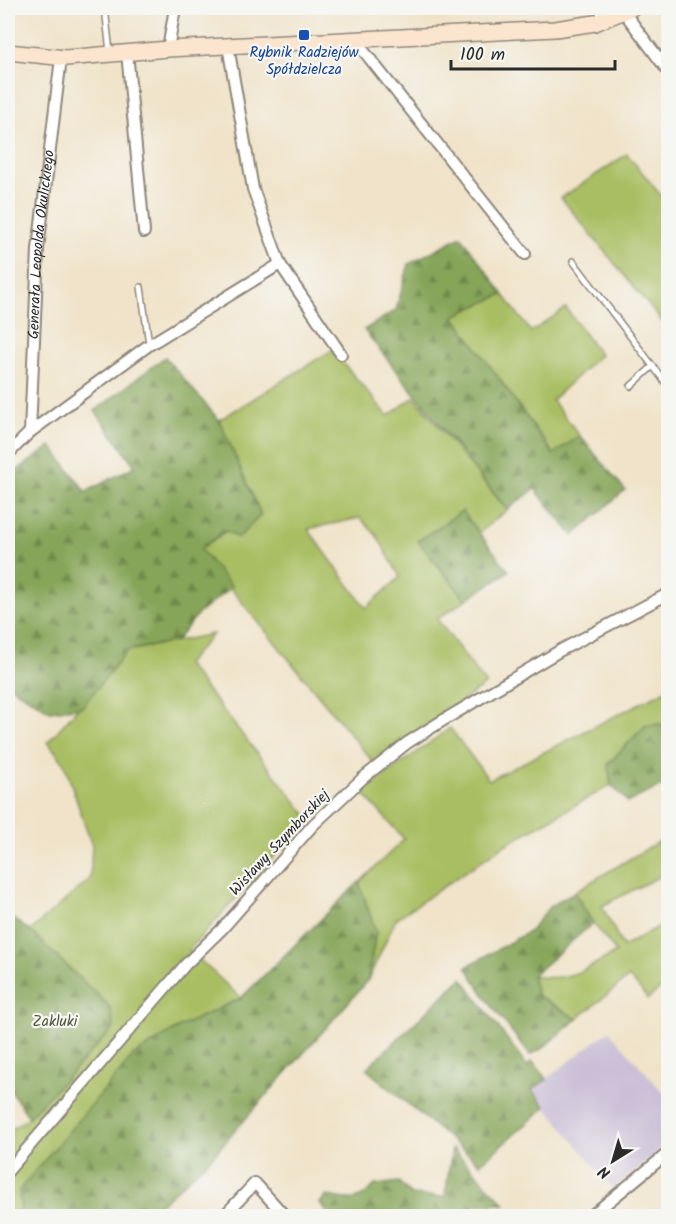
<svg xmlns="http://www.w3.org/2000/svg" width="676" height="1224" font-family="Kalam,sans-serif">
	<defs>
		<pattern id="forest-firs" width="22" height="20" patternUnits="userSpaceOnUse" patternTransform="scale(1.5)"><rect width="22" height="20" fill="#86a558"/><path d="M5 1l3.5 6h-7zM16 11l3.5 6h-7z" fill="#6e8749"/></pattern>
	</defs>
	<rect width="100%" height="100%" fill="#f6f6f2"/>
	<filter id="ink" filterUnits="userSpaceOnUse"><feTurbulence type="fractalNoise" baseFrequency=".0167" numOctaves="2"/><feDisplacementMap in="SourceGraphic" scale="12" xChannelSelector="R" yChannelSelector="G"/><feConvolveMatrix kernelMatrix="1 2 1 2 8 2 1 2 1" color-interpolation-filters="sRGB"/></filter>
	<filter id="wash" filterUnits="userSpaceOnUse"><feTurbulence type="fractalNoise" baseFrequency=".008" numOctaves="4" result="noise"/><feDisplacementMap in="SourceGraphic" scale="24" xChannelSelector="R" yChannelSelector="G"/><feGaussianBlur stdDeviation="1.35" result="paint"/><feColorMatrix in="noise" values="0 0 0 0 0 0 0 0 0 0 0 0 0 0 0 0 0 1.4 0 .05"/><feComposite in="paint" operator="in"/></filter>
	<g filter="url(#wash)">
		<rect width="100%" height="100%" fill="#f0e3c9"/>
		<!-- industrial -->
		<polygon fill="#cabfd7" points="609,1031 668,1098 668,1143 613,1189 532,1090"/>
		<!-- green -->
		<g fill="#a9be62" stroke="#6a7446" stroke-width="1.5" fill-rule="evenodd">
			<polygon points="627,154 668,204 668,329 561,198"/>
			<polygon points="503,294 531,332 566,308 600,355 552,400 580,436 554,454 453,316"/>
			<path d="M332 350 388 416 414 397 507 510 478 534 462 511 418 541 466 600 437 619 486 684 374 763 199 550 226 531 261 515 219 420ZM360 518 377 536 400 577 366 608 308 529Z"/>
			<polygon points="213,634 186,664 309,818 189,950 241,998 404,839 362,792 450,728 489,780 668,689 668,723 645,726 608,764 611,785 505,845 396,919 368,980 209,1160 147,1216 8,1216 8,1132 29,1117 110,1007 30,931 90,879 92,846 64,763 48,742 127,651"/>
			<path d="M668 836V872L602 906 623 947 668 921V982L648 999 629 977 577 1019 537 995 532 975C564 984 590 968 616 952L593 923 574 892Z"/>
		</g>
		<!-- forest -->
		<g fill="url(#forest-firs)" stroke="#586842" stroke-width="1.5">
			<polygon points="461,236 503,294 454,316 553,454 580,436 625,490 573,536 535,489 507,510 364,330 396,310 409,264"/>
			<polygon points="165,357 219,420 261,515 238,538 226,531 200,549 232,587 198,614 176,641 127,651 82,707 50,711 8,685 8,477 51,446 86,492 135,466 95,411"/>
			<polygon points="462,511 509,571 466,600 418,541"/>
			<polygon points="668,723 668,777 664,785 628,802 611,785 608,764 645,726"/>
			<polygon points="359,882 376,932 368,980 209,1160 147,1216 21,1216 19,1190 134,1055 181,1026 241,998"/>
			<polygon points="574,892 593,923 532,976 537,995 577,1019 540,1050 530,1055 491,1005 466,967 530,931 550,906"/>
			<polygon points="8,915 30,931 110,1007 114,1028 29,1117 8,1087"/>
			<polygon points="462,978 527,1066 532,1061 547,1079 532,1090 546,1107 480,1164 366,1069"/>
			<path d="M452 1148 505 1204 475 1205 474 1216H330L320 1203 327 1196C351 1200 358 1204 375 1185L399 1182 411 1195 445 1197Z"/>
		</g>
	</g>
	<g filter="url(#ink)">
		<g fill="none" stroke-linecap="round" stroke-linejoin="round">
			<defs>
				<g id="lane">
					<polyline points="105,8 110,52"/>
					<polyline points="573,261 668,386"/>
					<polyline points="141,287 149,344"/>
					<polyline points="631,386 653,366"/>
				</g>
				<g id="street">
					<polyline points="601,8 603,20"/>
					<polyline points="624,12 668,71"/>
					<polyline points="355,40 525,254"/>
					<polyline points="228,46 253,189 280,264 341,354"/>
					<polyline points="168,49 175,8"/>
					<polyline points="127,52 144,232"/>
					<polyline points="30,432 149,345 280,264"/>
					<path id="s1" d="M8 454 30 432 38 249 61 58"/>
					<polyline points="8,1171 186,964 222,929 313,825 363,778 407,743 442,721 561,650 668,594"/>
					<polyline points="224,1216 255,1183 285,1216"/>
					<polyline points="591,1216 668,1153"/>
				</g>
				<polyline id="secondary" points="8,52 66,58 168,49 555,29 595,23 632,8"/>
			</defs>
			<!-- lane casing -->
			<use href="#lane" stroke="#8e877a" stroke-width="8"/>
			<!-- street casing -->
			<use href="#street" stroke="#8e877a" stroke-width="14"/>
			<!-- secondary casing -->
			<use href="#secondary" stroke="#8e877a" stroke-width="18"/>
			<!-- lane -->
			<use href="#lane" stroke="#fff" stroke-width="5"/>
			<!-- street -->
			<use href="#street" stroke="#fff" stroke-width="10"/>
			<!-- secondary -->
			<use href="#secondary" stroke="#fce5cf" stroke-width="15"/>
		</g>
	</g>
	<!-- markers -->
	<rect fill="#1a4fb4" stroke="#f6f6f2" stroke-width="2" x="298" y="29" width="12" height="12" rx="3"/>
	<g text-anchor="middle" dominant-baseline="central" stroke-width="4.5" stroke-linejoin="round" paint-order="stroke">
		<!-- transit labels -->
		<g font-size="15" fill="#164399" stroke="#f6f6f2">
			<text x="304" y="53">Rybnik Radziejów<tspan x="304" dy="17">Spółdzielcza</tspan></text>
		</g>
		<!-- street labels -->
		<g font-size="15" fill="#2b2b2b" stroke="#f6f6f2">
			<text stroke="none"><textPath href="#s1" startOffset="219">Generała Leopolda Okulickiego</textPath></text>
			<text transform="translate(280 843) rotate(-47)">Wisławy Szymborskiej</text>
		</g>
		<!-- park labels -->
		<g font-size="15" fill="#51573c" stroke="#f6f6f2">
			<text x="55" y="1022">Zakluki</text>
		</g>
	</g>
	<!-- margin -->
	<rect width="676" height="1224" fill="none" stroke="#f6f6f2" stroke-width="30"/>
	<!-- north arrow -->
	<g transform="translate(613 1161) rotate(217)" stroke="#f6f6f2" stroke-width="4.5" paint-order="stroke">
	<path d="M0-4.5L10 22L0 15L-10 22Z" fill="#2b2b2b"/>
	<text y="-9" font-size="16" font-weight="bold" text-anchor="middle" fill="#2b2b2b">N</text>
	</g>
	<!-- scale -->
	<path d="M451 60v9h164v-9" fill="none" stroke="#2b2b2b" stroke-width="3"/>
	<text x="460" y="60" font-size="18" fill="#2b2b2b" stroke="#f6f6f2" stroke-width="4.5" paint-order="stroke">100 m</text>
</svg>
